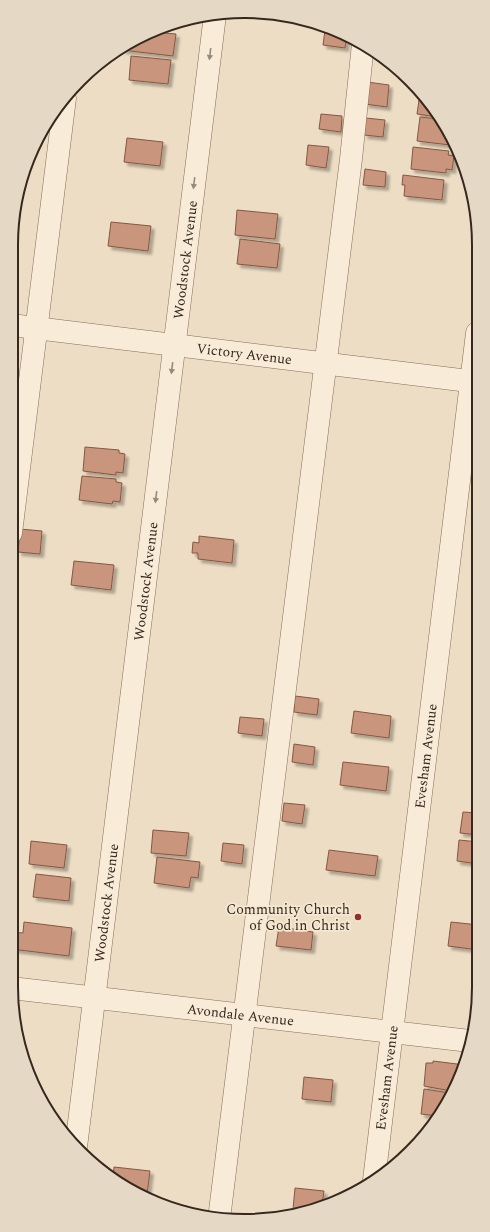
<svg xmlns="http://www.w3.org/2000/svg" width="490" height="1232" font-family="Spectral,serif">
	<defs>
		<filter id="shadow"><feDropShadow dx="3.5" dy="3.5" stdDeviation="1" flood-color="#0004"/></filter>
	</defs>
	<rect width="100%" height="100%" fill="#edddc4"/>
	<!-- building -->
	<g fill="#c9957b" stroke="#855742" filter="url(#shadow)">
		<polygon points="325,30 336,31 347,36 345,48 323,45"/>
		<polygon points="154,32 176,34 173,56 122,50 141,35"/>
		<polygon points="131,56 171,60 168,84 129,80"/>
		<polygon points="367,82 389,85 387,107 365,104"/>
		<polygon points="420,93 423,93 437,117 417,114"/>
		<polygon points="321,114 342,116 341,132 319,129"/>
		<polygon points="420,117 439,119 454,143 450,143 450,145 417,141"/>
		<polygon points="366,118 385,120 383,137 364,135"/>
		<polygon points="127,138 163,142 160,166 124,162"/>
		<polygon points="308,145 329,147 326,168 306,165"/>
		<polygon points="413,147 449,151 448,155 454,156 452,170 446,169 446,173 411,169"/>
		<polygon points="365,169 386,172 385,187 363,185"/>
		<polygon points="403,175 444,180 442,200 404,196 405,185 402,185"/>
		<polygon points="237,210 278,214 275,239 235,235"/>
		<polygon points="111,222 151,226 148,251 108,246"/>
		<polygon points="240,239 280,244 277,268 237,264"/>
		<polygon points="85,447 119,450 119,453 125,454 123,473 116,472 116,475 83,471"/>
		<polygon points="82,476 116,479 116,482 122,483 120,502 113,501 112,504 79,500"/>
		<polygon points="20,529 42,531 40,554 18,552"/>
		<polygon points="199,536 234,540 232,563 198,559 198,553 192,553 193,542 199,543"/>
		<polygon points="74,561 114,565 111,590 71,585"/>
		<polygon points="295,696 319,699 317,715 294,712"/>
		<polygon points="354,711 391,716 389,738 351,733"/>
		<polygon points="240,717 264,719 262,736 238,733"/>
		<polygon points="294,744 315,747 313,765 292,762"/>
		<polygon points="343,762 389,767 386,791 340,785"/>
		<polygon points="284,803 305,805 302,824 282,821"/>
		<polygon points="463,812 479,813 479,835 460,833"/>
		<polygon points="153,830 189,833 186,856 151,853"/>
		<polygon points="459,840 479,842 479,864 457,861"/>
		<polygon points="31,841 67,845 64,868 29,864"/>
		<polygon points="223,843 244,845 242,864 221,861"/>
		<polygon points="329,850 378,856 375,876 326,870"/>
		<polygon points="157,857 200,862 198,878 191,877 189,888 154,883"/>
		<polygon points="36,874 71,878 69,901 33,897"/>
		<polygon points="24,922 72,928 69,956 11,949 11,932 23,933"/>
		<polygon points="451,922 479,925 479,950 448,946"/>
		<polygon points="279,927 313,932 311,950 276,946"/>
		<polygon points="433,1061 465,1065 451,1091 424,1086 426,1063 433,1063"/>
		<polygon points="304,1077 333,1080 331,1102 302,1099"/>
		<polygon points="424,1089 450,1093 438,1116 421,1114"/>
		<polygon points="114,1167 150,1171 147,1194 128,1190 113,1177"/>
		<polygon points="295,1188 324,1191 322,1205 306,1211 293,1209"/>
	</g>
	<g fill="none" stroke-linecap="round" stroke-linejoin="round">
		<defs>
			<g id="minor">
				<path id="s1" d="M11 325 477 382"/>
				<polyline points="11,533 65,98"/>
				<path id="s2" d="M11 988 470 1041"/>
				<path id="s3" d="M76 1147 215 15"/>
				<path id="s4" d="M374 1180 477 333"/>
				<polyline points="219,1219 351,159 363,44"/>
			</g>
		</defs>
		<!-- minor casing -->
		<use href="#minor" stroke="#866e5b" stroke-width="23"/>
		<!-- minor -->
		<use href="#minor" stroke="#f8ebd7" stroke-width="22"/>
	</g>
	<!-- one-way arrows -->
	<defs><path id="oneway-solid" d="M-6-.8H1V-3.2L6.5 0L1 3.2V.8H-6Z"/></defs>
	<g fill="#988a7a">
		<use href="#oneway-solid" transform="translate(210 54) rotate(97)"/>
		<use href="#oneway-solid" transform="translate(194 183) rotate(97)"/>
		<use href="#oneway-solid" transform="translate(172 368) rotate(97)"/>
		<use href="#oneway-solid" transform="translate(156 497) rotate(97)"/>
	</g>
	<!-- markers -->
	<circle fill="#932d36" stroke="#f4e8d3" stroke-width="1.5" cx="358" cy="917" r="4"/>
	<g text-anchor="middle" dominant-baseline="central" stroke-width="3.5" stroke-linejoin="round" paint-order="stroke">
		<!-- street labels -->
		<g font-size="14" fill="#37281e" stroke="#f4e8d3">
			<text stroke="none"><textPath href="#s3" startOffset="894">Woodstock Avenue</textPath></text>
			<text stroke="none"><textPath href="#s1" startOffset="235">Victory Avenue</textPath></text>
			<text stroke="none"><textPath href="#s3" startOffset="570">Woodstock Avenue</textPath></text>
			<text stroke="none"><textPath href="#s4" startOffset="427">Evesham Avenue</textPath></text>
			<text stroke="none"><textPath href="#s3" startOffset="246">Woodstock Avenue</textPath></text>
			<text stroke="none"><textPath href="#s2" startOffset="231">Avondale Avenue</textPath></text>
			<text stroke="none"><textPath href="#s4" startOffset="103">Evesham Avenue</textPath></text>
		</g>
		<!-- poi labels -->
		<g font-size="14" fill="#37281e" stroke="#f4e8d3" text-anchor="end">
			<text x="350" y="909">Community Church<tspan x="350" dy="16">of God in Christ</tspan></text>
		</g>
	</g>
	<!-- crop -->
	<path d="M0 0H490V1232H0ZM245 18H245A227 227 0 0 1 472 245V987A227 227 0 0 1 245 1214H245A227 227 0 0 1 18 987V245A227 227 0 0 1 245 18Z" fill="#e5d9c5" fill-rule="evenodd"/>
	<path fill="none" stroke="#37281e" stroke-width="2" d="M245 18H245A227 227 0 0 1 472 245V987A227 227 0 0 1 245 1214H245A227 227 0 0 1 18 987V245A227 227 0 0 1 245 18Z"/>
</svg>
